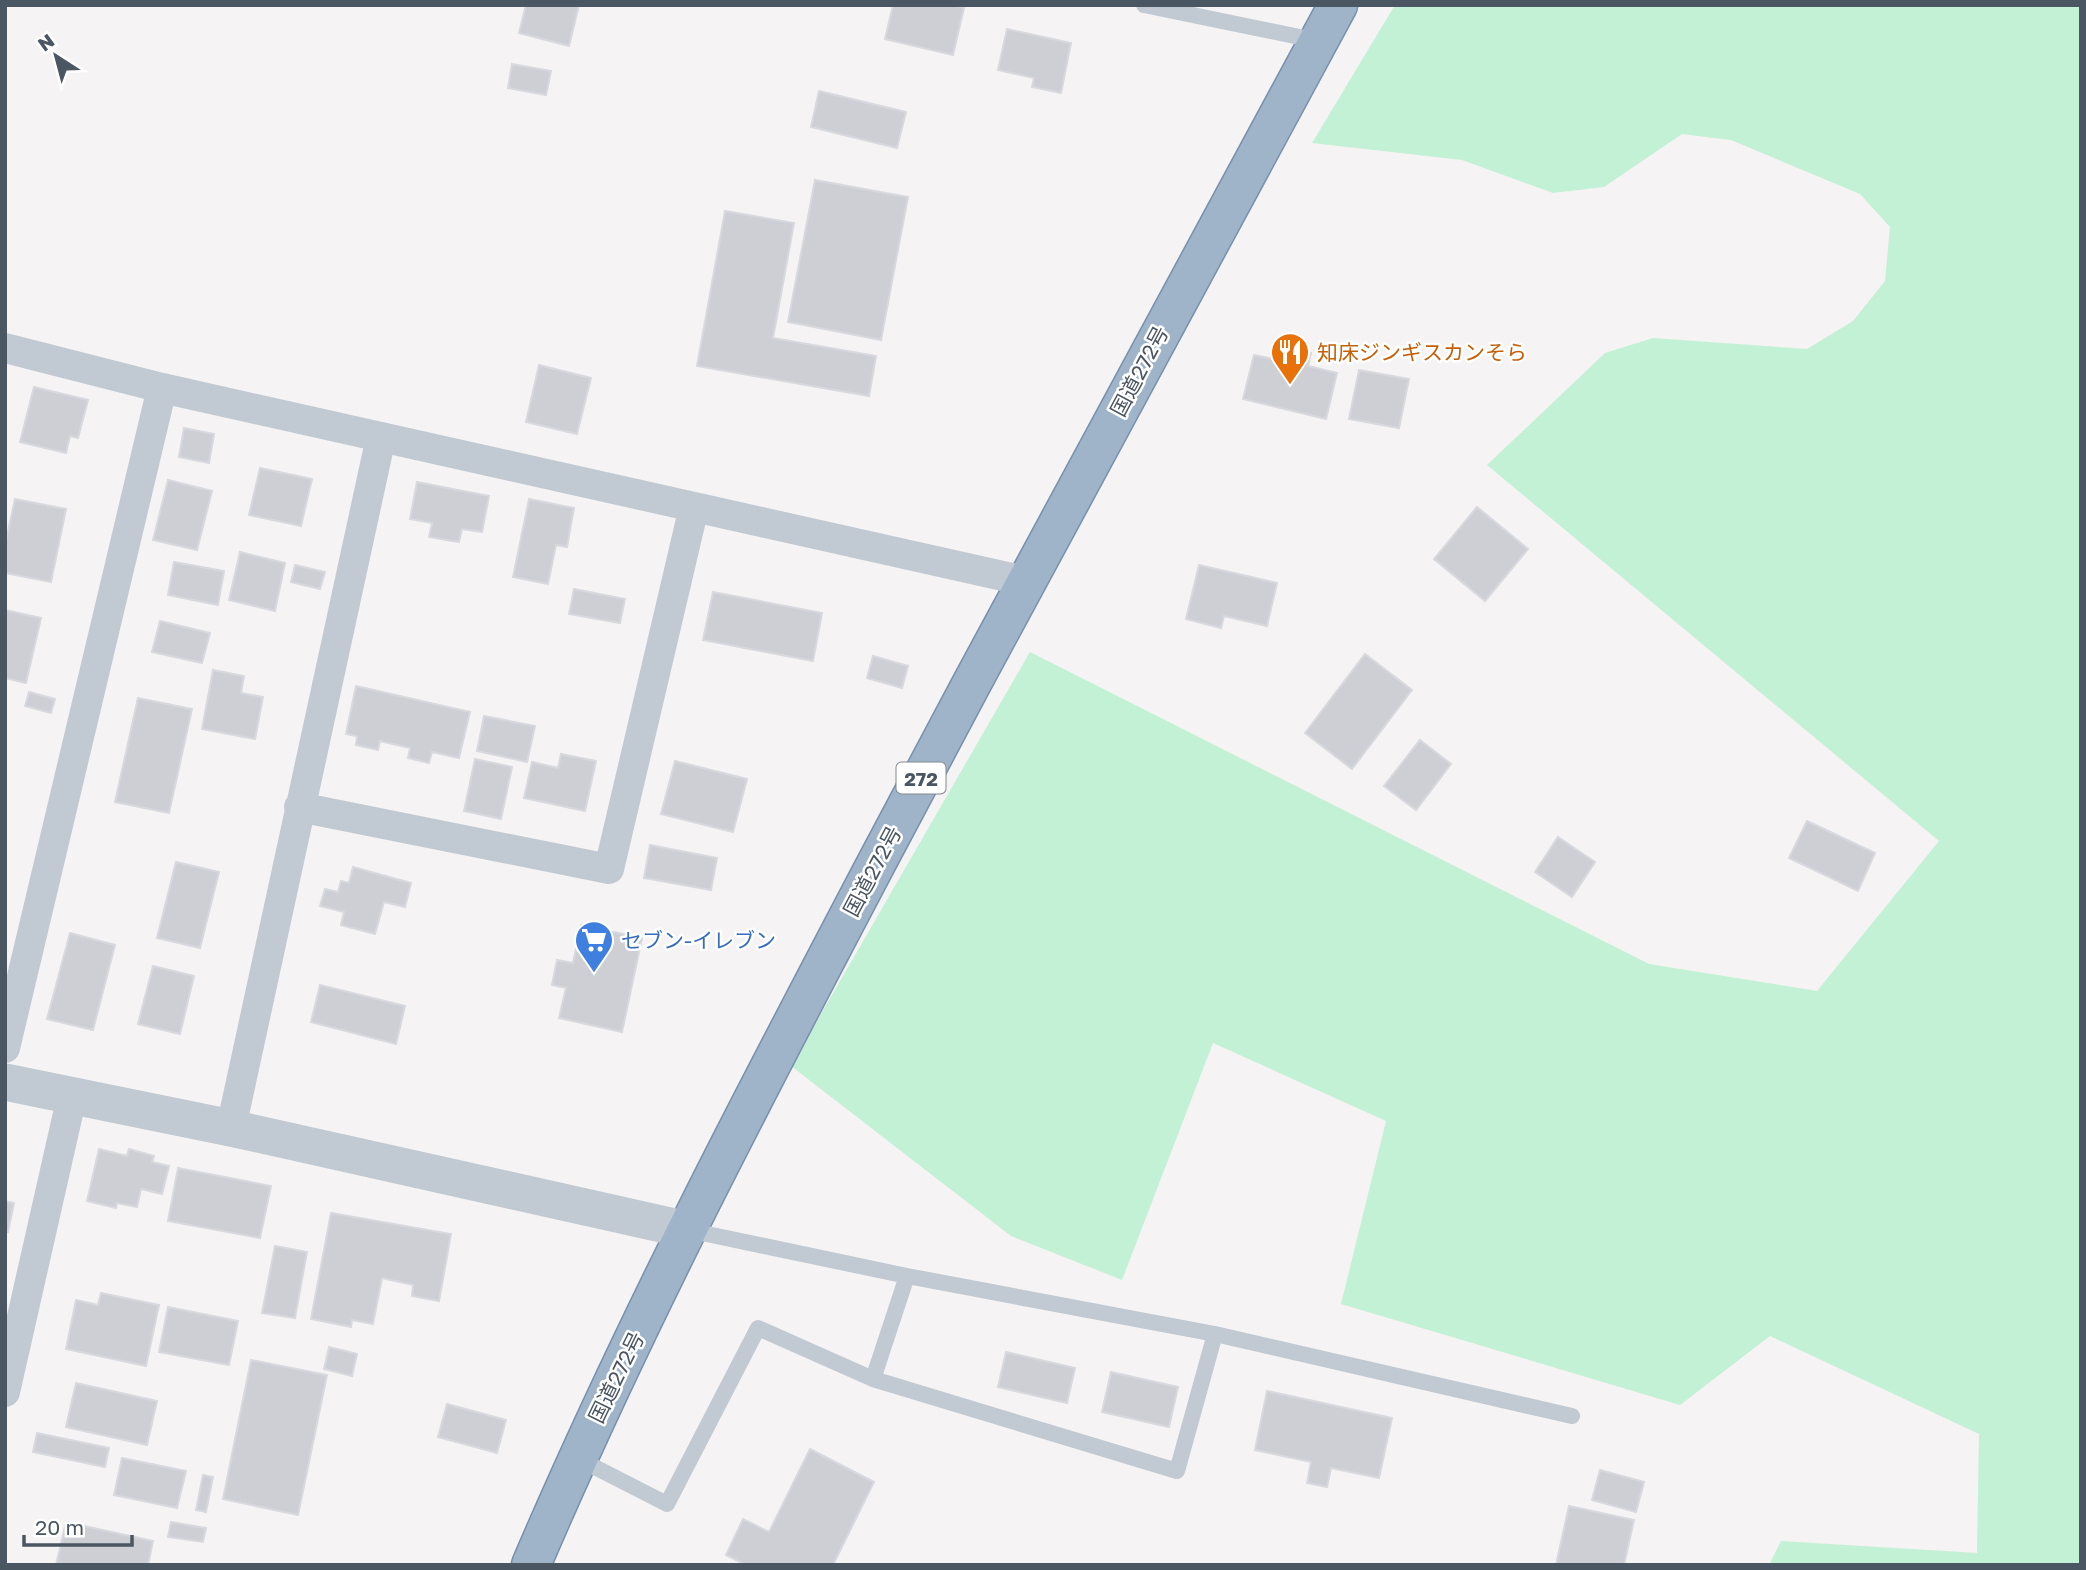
<svg xmlns="http://www.w3.org/2000/svg" width="2086" height="1570" font-family="'Golos Text','Noto Sans JP',sans-serif">
  <style>
    .green { fill: #c3f1d5 }
    .building { fill: #cdcfd5; stroke: #d7d9de; stroke-width: 2 }
    .lines { fill: none; stroke-linecap: round; stroke-linejoin: round }
    .trunk-casing { stroke: #7690ad; stroke-width: 41 }
    .service { stroke: #c1cad2; stroke-width: 16 }
    .minor { stroke: #c1cad2; stroke-width: 30 }
    .tertiary { stroke: #c1cad2; stroke-width: 37 }
    .trunk { stroke: #9fb4c9; stroke-width: 38 }
    .labels { text-anchor: middle; dominant-baseline: central; stroke-width: 5; stroke-linejoin: round; paint-order: stroke }
    .shield { fill: #fff; stroke: #808990; stroke-width: 2 }
    .shield-label { font-size: 19px; font-weight: bold; fill: #4a5661 }
    .food-label { font-size: 21px; fill: #c56008; stroke: #fff; text-anchor: start }
    .street-label { font-size: 21px; fill: #4a5661; stroke: #fff }
    .shop-label { font-size: 21px; fill: #366cbe; stroke: #fff; text-anchor: start }
  </style>
  <rect width="100%" height="100%" fill="#f5f3f3"/>
  <path class="green" d="M1395 5H2081V1565H1769L1781 1541 1977 1553 1979 1434 1770 1336 1680 1405 1341 1304 1386 1121 1213 1043 1122 1280 1011 1236 791 1066 1030 652 1649 964 1817 991 1939 841 1487 465 1605 353 1653 338 1807 349 1853 321 1885 281 1890 227 1860 194 1731 140 1682 134 1604 187 1553 193 1462 160 1312 143Z"/>
  <path class="building" d="M526 5H579L569 46 519 33Z
    M893 5H953L964 8 953 55 885 39Z
    M1007 29 1071 43 1061 93 1032 87 1034 78 998 70Z
    M512 64 551 71 546 95 508 88Z
    M819 91 906 112 897 148 811 127Z
    M815 180 908 197 881 340 788 322Z
    M725 211 794 223 773 338 876 356 869 396 697 366Z
    M1286 347 1311 353 1308 366 1337 373 1326 419 1243 399 1254 355 1282 361Z
    M539 365 591 378 577 434 526 422Z
    M1359 370 1409 379 1399 428 1349 419Z
    M34 387 88 400 78 438 70 436 66 453 20 442Z
    M184 428 214 434 209 463 179 457Z
    M260 468 312 479 301 526 249 515Z
    M168 480 212 491 197 550 153 540Z
    M417 482 489 496 482 532 462 529 459 542 429 537 432 523 410 519Z
    M15 499 66 509 51 582 5 573V545Z
    M529 499 574 508 567 547 556 545 548 584 513 577Z
    M1477 507 1528 549 1485 601 1434 559Z
    M240 552 285 563 275 611 229 600Z
    M174 562 224 571 218 605 168 595Z
    M295 565 325 572 320 589 291 582Z
    M1199 565 1277 583 1267 626 1224 616 1221 628 1186 619Z
    M574 589 625 599 620 623 569 614Z
    M713 592 822 613 813 661 703 640Z
    M5 610 41 618 26 683 5 678Z
    M160 621 210 633 202 663 152 652Z
    M1365 654 1412 690 1352 769 1305 733Z
    M873 656 908 666 902 688 867 678Z
    M213 670 244 676 241 693 263 697 255 739 202 729Z
    M356 686 470 712 459 758 432 752 429 763 408 758 410 748 380 741 378 750 356 745 357 736 346 734Z
    M29 692 55 699 51 713 25 706Z
    M138 698 192 709 169 813 115 802Z
    M484 716 535 726 527 762 477 751Z
    M1420 740 1451 764 1416 810 1384 786Z
    M561 754 596 761 585 811 524 798 532 762 558 768Z
    M475 759 512 767 501 819 464 811Z
    M675 761 747 779 733 832 661 814Z
    M1807 821 1875 853 1858 891 1789 858Z
    M1558 837 1595 862 1572 897 1535 872Z
    M650 845 717 858 711 890 644 878Z
    M176 862 219 872 200 948 157 938Z
    M353 867 411 883 405 907 384 902 375 934 341 925 344 912 320 906 325 889 338 892 341 881 349 883Z
    M581 925 642 938 622 1032 559 1018 566 988 552 985 557 960 573 963Z
    M70 933 115 945 93 1030 47 1019Z
    M153 966 194 976 180 1034 138 1024Z
    M320 985 405 1006 396 1044 311 1022Z
    M99 1149 127 1156 129 1149 154 1156 152 1162 169 1166 162 1194 141 1189 137 1207 117 1203 116 1208 87 1201Z
    M178 1168 271 1186 260 1238 168 1221Z
    M5 1201 14 1203 8 1232H5Z
    M331 1213 451 1234 439 1301 412 1296 413 1285 382 1278 373 1324 352 1320 351 1327 311 1319Z
    M275 1246 307 1252 295 1318 262 1313Z
    M101 1293 159 1305 146 1366 66 1349 76 1300 98 1305Z
    M168 1307 238 1321 229 1365 159 1352Z
    M329 1347 357 1354 352 1376 324 1369Z
    M1006 1352 1075 1368 1067 1403 998 1387Z
    M251 1360 327 1375 298 1515 223 1499Z
    M1111 1372 1178 1387 1169 1427 1102 1412Z
    M76 1383 157 1401 147 1445 66 1427Z
    M1267 1391 1392 1418 1379 1478 1331 1468 1327 1487 1307 1483 1311 1462 1255 1450Z
    M447 1404 506 1420 497 1453 438 1437Z
    M37 1433 109 1448 105 1467 33 1452Z
    M810 1449 874 1482 833 1565H746L726 1555 743 1519 769 1532Z
    M122 1458 186 1471 177 1508 114 1495Z
    M1600 1470 1644 1482 1636 1512 1592 1500Z
    M203 1475 213 1477 206 1512 196 1510Z
    M1569 1506 1634 1520 1624 1565H1556Z
    M66 1522 153 1541 148 1565H56Z
    M171 1522 206 1528 203 1542 168 1537Z"/>
  <g class="lines">
    <defs>
      <path id="trunk" d="M531 1565C634 1324 756 1092 878 860 1029 574 1183 290 1338 5"/>
    </defs>
    <use href="#trunk" class="trunk-casing"/>
    <path class="service" d="M1144 5 1319 41
      M688 1230 907 1276 1215 1334 1572 1416
      M907 1276 873 1379 1177 1471 1215 1334
      M579 1459 667 1504 758 1328 873 1379"/>
    <path class="minor" d="M5 348 162 388
      M299 807 609 869 694 507
      M5 1048 162 388 1025 581
      M231 1128 381 437
      M5 1392 72 1096"/>
    <path class="tertiary" d="M5 1082 231 1128 688 1230"/>
    <use href="#trunk" class="trunk"/>
  </g>
  <defs>
    <symbol id="restaurant-pin" viewBox="-11 -11 22 30"><path d="M0 17L-7.5 6A9.5 9.5 0 1 1 7.5 6Z" fill="#e8710a" stroke="#fff"/><path d="M-5-6h1v4h1v-4h1v4h1v-4h1v5L-1.5 .5V6h-2V.5L-5-1ZM5-6V6H3V1.5H1.5Q1.5-4 5-6Z" fill="#fff"/></symbol>
    <symbol id="supermarket-pin" viewBox="-11 -11 22 30"><path d="M0 17L-7.5 6A9.5 9.5 0 1 1 7.5 6Z" fill="#3f7fe0" stroke="#fff"/><path d="M-6-5.5h2.5l.6 2H6L4.5 2H-2.5L-4.4-4H-6ZM-1.5 3.2a1.3 1.3 0 1 0 .1 0ZM3 3.2a1.3 1.3 0 1 0 .1 0Z" fill="#fff"/></symbol>
  </defs>
  <g fill-rule="evenodd">
    <use href="#restaurant-pin" x="1268" y="330" width="44" height="60"/>
    <use href="#supermarket-pin" x="572" y="918" width="44" height="60"/>
  </g>
  <g class="labels">
    <rect class="shield" x="896.5" y="762.5" width="49" height="31" rx="5"/>
    <g class="shield-label">
      <text x="921" y="778">272</text>
    </g>
    <g class="food-label">
      <text x="1317" y="352">知床ジンギスカンそら</text>
    </g>
    <g class="street-label">
      <text transform="translate(1139 371) rotate(-62)">国道272号</text>
      <text transform="translate(872 871) rotate(-62)">国道272号</text>
      <text transform="translate(616 1377) rotate(-64)">国道272号</text>
    </g>
    <g class="shop-label">
      <text x="621" y="940">セブン-イレブン</text>
    </g>
  </g>
  <rect width="2086" height="1570" fill="none" stroke="#4a5661" stroke-width="14"/>
  <g transform="translate(56 56) rotate(324)" stroke="#ffffff" stroke-width="5" paint-order="stroke">
  <path d="M0-5L12 26L0 18L-12 26Z" fill="#4a5661"/>
  <text y="-10" font-size="19" font-weight="bold" text-anchor="middle" fill="#4a5661">N</text>
  </g>
  <path d="M24 1535v10h108v-10" fill="none" stroke="#4a5661" stroke-width="3.5"/>
  <text x="35" y="1535" font-size="21" fill="#4a5661" stroke="#ffffff" stroke-width="5" paint-order="stroke">20 m</text>
</svg>
